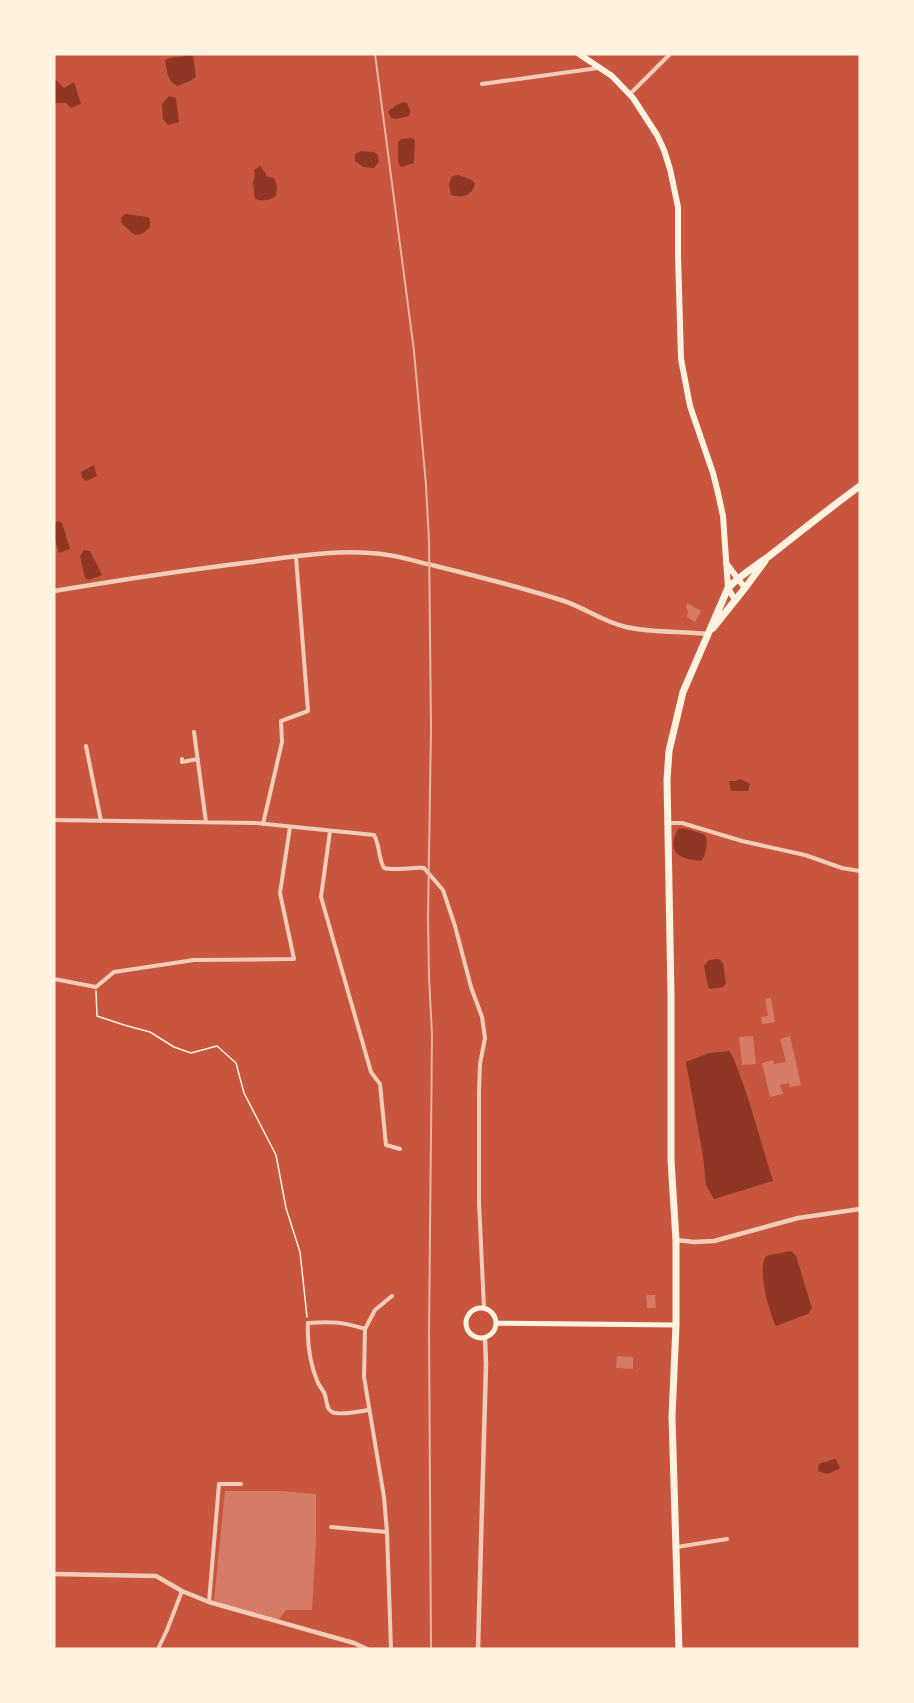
<svg xmlns="http://www.w3.org/2000/svg" width="914" height="1703" font-family="'Open Sans',sans-serif">
  <style>
    .water { fill: #8f3625 }
    .building { fill: #d67c66 }
    .lines { fill: none; stroke-linecap: round; stroke-linejoin: round }
    .path { stroke: #fff3e0; stroke-width: 1.5 }
    .minor { stroke: #f1ccb7; stroke-width: 4 }
    .tertiary { stroke: #f1ccb7; stroke-width: 4.5 }
    .secondary { stroke: #fff3e0; stroke-width: 5 }
    .primary { stroke: #fff3e0; stroke-width: 6 }
    .trunk { stroke: #fff3e0; stroke-width: 7 }
    .rail { stroke: #e9b49f; stroke-width: 2 }
  </style>
  <rect width="100%" height="100%" fill="#c8553d"/>
  <path class="water" d="M193 55 196 77 190 81 177 86C168 82 166 69 165 60 173 56 184 57 193 55Z
    M56 80 64 88 74 82 81 104 71 108 66 103H54V81Z
    M169 96 176 98 179 122 168 125 163 119 162 104Z
    M403 102 407 103 410 111 409 116 396 119 391 118 388 112 395 106Z
    M412 138 415 140 414 163 401 167 398 162V142L402 139Z
    M361 151 374 152 378 155 379 162 374 168 363 167 355 161V154Z
    M260 166 266 174V176L274 178 277 186 276 196C270 201 263 201 255 199L253 183 255 175 254 170Z
    M459 175C465 179 471 177 475 184 472 196 463 198 451 195L449 184 452 176Z
    M125 214 148 217 150 220V227C137 241 134 234 122 224L121 218Z
    M94 465 97 476 86 481 82 478 81 472Z
    M58 521 62 523 70 549 59 553 54 536V524Z
    M84 550 90 551 102 575 89 580 85 578 80 556Z
    M740 779 750 784 748 791H731L729 781H735Z
    M683 828 703 834 706 836C708 844 706 856 701 861 678 859 666 852 678 829Z
    M719 959 723 963 726 983 723 987 710 989 708 987 704 966 709 960Z
    M730 1051C749 1093 759 1137 773 1181L714 1199 706 1185 703 1156 686 1062 709 1053Z
    M791 1251 796 1256 812 1308 808 1314 776 1326C769 1312 757 1269 766 1256Z
    M834 1459H836L840 1468 839 1469 827 1474 818 1471 819 1464Z"/>
  <path class="building" d="M687 603 701 611 695 622 687 617 688 611 686 608Z
    M771 998 775 1022 762 1024 761 1017 768 1016 765 999Z
    M753 1036 756 1064 742 1065 739 1037Z
    M790 1036 801 1085 790 1087 789 1083 780 1085 783 1094 770 1097 762 1063 773 1060 774 1064 786 1062 780 1039Z
    M646 1295H655L656 1308H647Z
    M617 1356 633 1357V1369L616 1368Z
    M225 1491H281L316 1494V1540L312 1610H286L278 1621 214 1601Z"/>
  <g class="lines">
    <path class="path" d="M96 991 97 1016 124 1025 150 1032 174 1047 191 1053 217 1046 236 1063 244 1093 276 1155 286 1208 300 1252 307 1317"/>
    <path class="minor" d="M482 84 598 68
      M630 94 670 54
      M194 732 206 822
      M86 746 101 821
      M182 759V762L198 759
      M54 820 256 823 374 835C380 845 378 858 384 868 395 871 412 867 424 868L443 890 455 926 471 987 482 1017 485 1038 480 1064 479 1091V1202L484 1308
      M668 823H682L742 841 805 855 842 868 860 871
      M263 824 282 742 281 721 308 711 296 557
      M330 831 321 897 371 1072 380 1084 386 1145 400 1149
      M54 979 96 987 114 972 194 960 294 959 280 893 290 827
      M365 1329C343 1322 330 1321 308 1323 307 1344 310 1364 318 1383 320 1387 324 1391 325 1395 327 1401 326 1409 332 1412 339 1416 361 1411 369 1410
      M331 1527 387 1532 384 1497 364 1377 365 1329 375 1310 392 1296
      M387 1532 391 1649
      M677 1547 727 1539
      M209 1602 219 1484H241
      M158 1649 167 1630 182 1591"/>
    <path class="tertiary" d="M54 591C120 580 186 570 252 562 296 556 344 548 388 555 403 557 417 562 432 565 476 576 521 587 564 601 585 608 604 622 626 627 653 633 681 631 708 634
      M676 1240 694 1242 714 1241 798 1218 860 1209
      M54 1574 156 1576 182 1591 209 1602 354 1643 367 1649
      M478 1649 486 1364 485 1338"/>
    <path class="secondary" d="M466 1323a15 15 0 1 1 30 0a15 15 0 1 1-30 0Z
      M496 1323 676 1325"/>
    <path class="primary" d="M579 54 612 76 633 98 657 135 664 150 670 169 678 207V254L681 359 690 406 713 473 718 493 723 516 728 588 735 600
      M726 563 745 588"/>
    <path class="trunk" d="M713 628 745 588 765 561
      M679 1649 672 1417 676 1325V1240L671 1160V994L667 780 669 751 683 692 728 588C740 576 754 567 768 557 799 533 828 509 860 486"/>
    <path class="rail" d="M375 54 414 351 426 485 429 541 431 729 428 917 429 977 432 1035 429 1332 431 1649"/>
  </g>
  <rect width="914" height="1703" fill="none" stroke="#fff3e0" stroke-width="111"/>
</svg>
